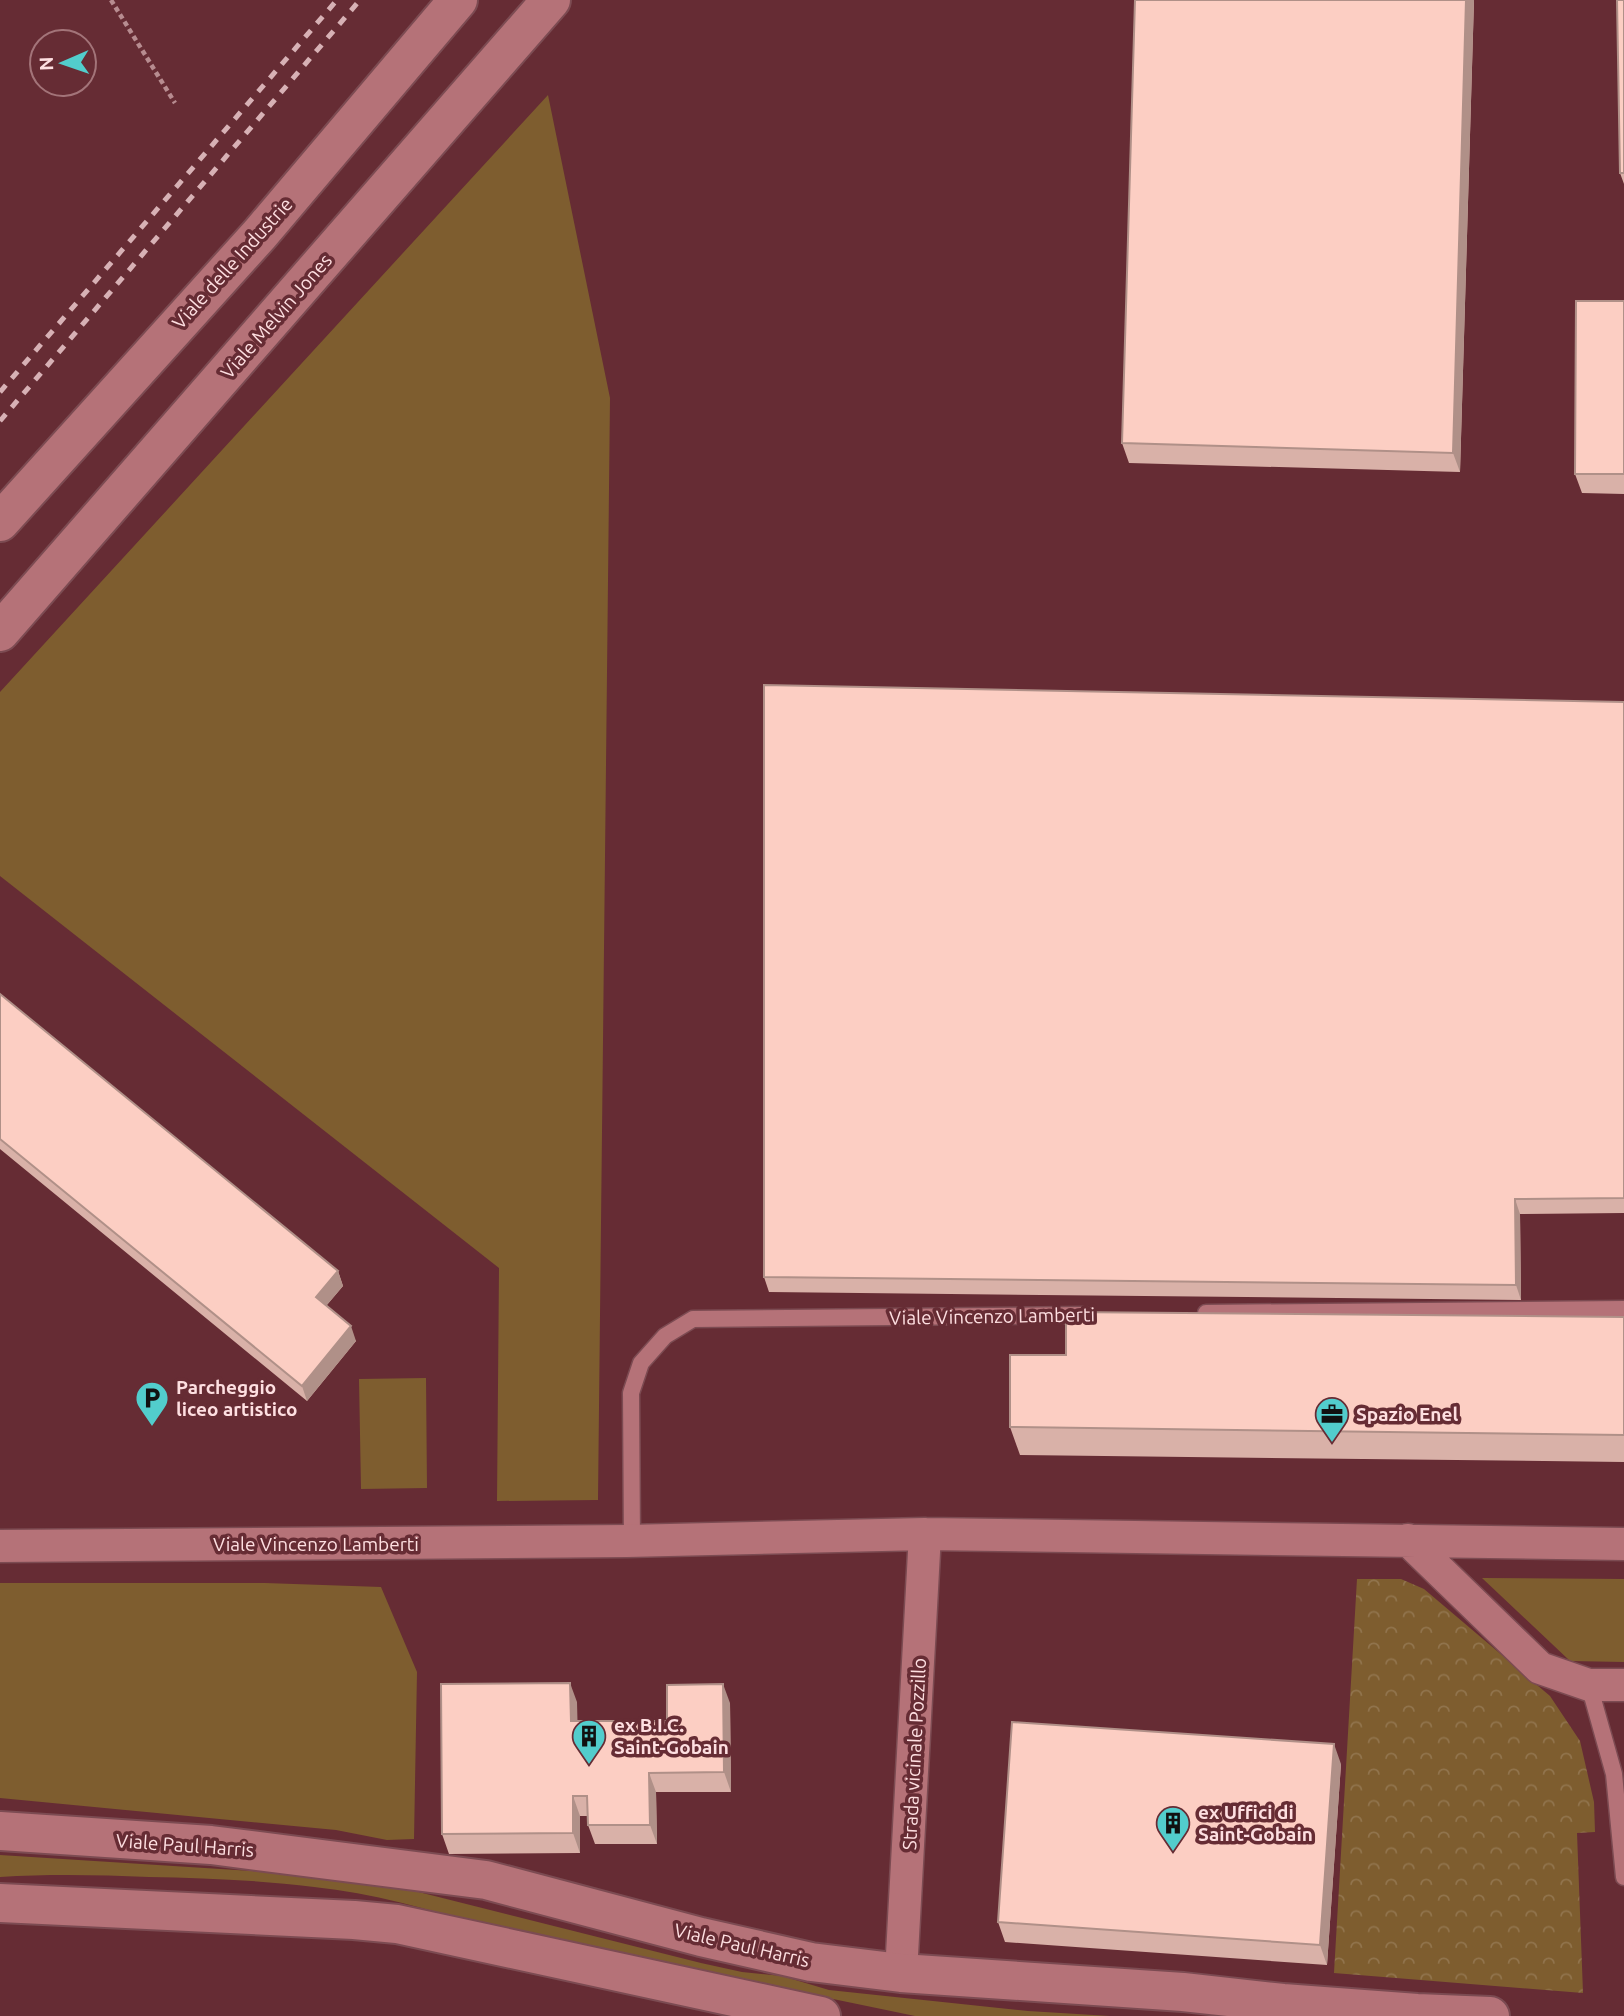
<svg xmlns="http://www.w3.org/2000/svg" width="1624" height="2016" font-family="Ubuntu,sans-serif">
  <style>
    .grass { fill: #7e5d2f }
    .park { fill: url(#park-crowns) }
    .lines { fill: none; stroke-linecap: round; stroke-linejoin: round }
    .service-casing { stroke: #7c4b52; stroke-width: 19 }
    .minor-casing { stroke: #7c4b52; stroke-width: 35 }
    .tertiary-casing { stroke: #7c4b52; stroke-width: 42 }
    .path { stroke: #b78c90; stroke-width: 4.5; stroke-dasharray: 5 3.5; stroke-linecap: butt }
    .service { stroke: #b57278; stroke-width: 16 }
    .minor { stroke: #b57278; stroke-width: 32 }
    .tertiary { stroke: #b57278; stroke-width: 38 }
    .rail { stroke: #d7b1b5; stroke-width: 5; stroke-dasharray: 9 9; stroke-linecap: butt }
    .wall { fill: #d9b1a8 }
    .shaded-wall { fill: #b09088 }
    .building { fill: #fccec3; stroke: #b09088; stroke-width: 2 }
    .labels { text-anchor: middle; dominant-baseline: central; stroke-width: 7; stroke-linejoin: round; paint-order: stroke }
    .street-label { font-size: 19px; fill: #fedfe1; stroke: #662c34 }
    .poi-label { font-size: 19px; font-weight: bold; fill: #fedfe1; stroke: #662c34; text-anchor: start }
  </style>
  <defs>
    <pattern id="park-crowns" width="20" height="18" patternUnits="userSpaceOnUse" patternTransform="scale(1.75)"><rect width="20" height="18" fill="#7e5d2f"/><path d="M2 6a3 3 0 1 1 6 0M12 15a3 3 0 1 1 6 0" fill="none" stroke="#91744d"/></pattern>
  </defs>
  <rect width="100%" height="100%" fill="#662c34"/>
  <path class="grass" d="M548 95 610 398 598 1500 497 1501 499 1268 0 876V692Z
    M426 1378 427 1488 361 1489 359 1379Z
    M1482 1578 1624 1579V1662L1570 1661Z
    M0 1583H265L381 1587 417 1672 414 1839 387 1840 336 1830 0 1798Z
    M0 1855 363 1878 701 1963 742 1972 782 1976 829 1990 1028 2011 1110 2016H915L485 1927C429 1909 372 1893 314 1887 259 1880 204 1878 149 1877 99 1875 50 1874 0 1877Z"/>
  <path class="park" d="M1357 1579H1401L1424 1589 1550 1696 1580 1741 1594 1802 1595 1832 1577 1833 1583 1993 1334 1973Z"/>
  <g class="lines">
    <defs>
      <path id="service" d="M1206 1313 1624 1309
        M632 1541 631 1393 641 1363 665 1336 693 1319 1086 1315
        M1589 1685 1614 1774 1624 1877"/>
      <path id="minor" d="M1408 1540 1540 1668 1589 1685H1624
        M0 1546 627 1541 925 1534 1624 1544
        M901 1973 925 1534"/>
      <path id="tertiary" d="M0 522 260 234 458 0
        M0 632 551 0
        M0 1831 211 1845 486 1880 701 1937 811 1962 901 1973 1183 1992 1283 2003 1417 2013 1490 2016
        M0 1903 354 1920 397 1924 821 2016"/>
    </defs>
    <use href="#service" class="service-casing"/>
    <use href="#minor" class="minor-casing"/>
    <use href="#tertiary" class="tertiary-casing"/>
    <path class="path" d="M111 0 175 103"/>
    <use href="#service" class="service"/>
    <use href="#minor" class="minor"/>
    <use href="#tertiary" class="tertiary"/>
    <path class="rail" d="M0 392 337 0
      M0 421 360 0"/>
  </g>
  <path class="wall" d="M1474 0 1460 472 1129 463 1122 443Z
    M1624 0V184L1620 173Z
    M1624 301V494L1582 493 1575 474Z
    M1624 702V1213L1520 1214 1521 1300 769 1292 764 1277Z
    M0 994 338 1271 343 1286 326 1306 356 1341 307 1401 0 1149Z
    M1624 1317V1462L1020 1455 1010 1427 1066 1355Z
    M577 1702V1721H667L730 1703 731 1792H656L657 1844H595L588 1825 587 1816H580V1853L449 1854 442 1834Z
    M1341 1764 1327 1965 1005 1942 998 1922Z"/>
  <path class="shaded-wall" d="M1466 0H1474L1460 472 1453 453Z
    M1515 1199 1520 1214 1521 1300 1516 1285Z
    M338 1271 343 1286 321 1312 316 1297Z
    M351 1326 356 1341 307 1401 302 1386Z
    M570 1683 577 1702 578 1741 571 1721Z
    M723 1684 730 1703 731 1792 724 1772Z
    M1334 1744 1341 1764 1327 1965 1320 1945Z
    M649 1773 656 1792 657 1844 650 1825Z
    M573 1796 580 1816V1853L573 1833Z"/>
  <path class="building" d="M1135 0H1466L1453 453 1122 443Z
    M1617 0H1624V173H1620Z
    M1576 301H1624V474H1575Z
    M764 685 1624 702V1198L1515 1199 1516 1285 764 1277Z
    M0 994 338 1271 316 1297 351 1326 302 1386 0 1139Z
    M1066 1312 1624 1317V1435L1010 1427V1355H1066Z
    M570 1683 571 1721H667V1685L723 1684 724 1772 649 1773 650 1825H588L587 1796H573V1833L442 1834 441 1684Z
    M1012 1722 1334 1744 1320 1945 998 1922Z"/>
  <defs>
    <symbol id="parking-pin" viewBox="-11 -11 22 30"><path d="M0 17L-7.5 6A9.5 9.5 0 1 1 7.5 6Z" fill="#52cdcc" stroke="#662c34"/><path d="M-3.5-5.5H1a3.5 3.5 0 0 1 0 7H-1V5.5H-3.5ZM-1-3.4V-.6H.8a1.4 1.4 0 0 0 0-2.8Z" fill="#111"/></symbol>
    <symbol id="office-pin" viewBox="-11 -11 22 30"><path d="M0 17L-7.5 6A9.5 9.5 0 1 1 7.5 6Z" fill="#52cdcc" stroke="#662c34"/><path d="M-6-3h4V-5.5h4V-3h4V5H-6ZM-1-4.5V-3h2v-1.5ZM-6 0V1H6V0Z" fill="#111"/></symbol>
    <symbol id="building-pin" viewBox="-11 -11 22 30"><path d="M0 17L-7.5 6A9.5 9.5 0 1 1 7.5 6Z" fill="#52cdcc" stroke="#662c34"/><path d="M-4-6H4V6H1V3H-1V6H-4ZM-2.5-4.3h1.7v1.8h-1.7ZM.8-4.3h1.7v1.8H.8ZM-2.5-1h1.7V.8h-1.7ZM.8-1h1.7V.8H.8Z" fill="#111"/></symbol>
  </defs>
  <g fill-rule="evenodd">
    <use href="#parking-pin" x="133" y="1379" width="38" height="52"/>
    <use href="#office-pin" x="1313" y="1395" width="38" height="52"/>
    <use href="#building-pin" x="570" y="1717" width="38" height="52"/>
    <use href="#building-pin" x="1154" y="1804" width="38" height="52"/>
  </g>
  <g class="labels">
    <g class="street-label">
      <text transform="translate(232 263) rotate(-48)">Viale delle Industrie</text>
      <text transform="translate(276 316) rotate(-49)">Viale Melvin Jones</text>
      <text transform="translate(992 1316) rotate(-1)">Viale Vincenzo Lamberti</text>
      <text x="316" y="1544">Viale Vincenzo Lamberti</text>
      <text transform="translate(914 1754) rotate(-87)">Strada vicinale Pozzillo</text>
      <text transform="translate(185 1845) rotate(4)">Viale Paul Harris</text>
      <text transform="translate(742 1945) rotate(13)">Viale Paul Harris</text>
    </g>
    <g class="poi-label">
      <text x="176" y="1387">Parcheggio<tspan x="176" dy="22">liceo artistico</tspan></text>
      <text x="1356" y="1414">Spazio Enel</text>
      <text x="614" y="1725">ex B.I.C.<tspan x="614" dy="22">Saint-Gobain</tspan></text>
      <text x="1198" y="1812">ex Uffici di<tspan x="1198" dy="22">Saint-Gobain</tspan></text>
    </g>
  </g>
  <g transform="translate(63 63) rotate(268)"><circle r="33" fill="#662c34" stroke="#a37479" stroke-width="2"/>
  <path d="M0-5L12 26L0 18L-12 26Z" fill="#52cdcc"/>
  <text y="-10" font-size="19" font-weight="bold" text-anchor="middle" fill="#fedfe1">N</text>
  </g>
</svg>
